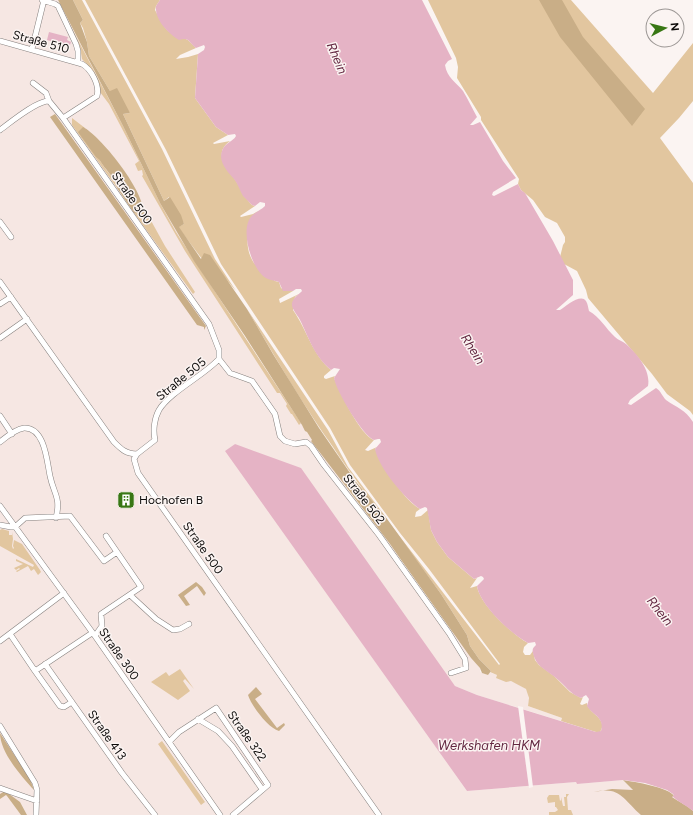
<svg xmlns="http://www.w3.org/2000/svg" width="693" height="815" font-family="Figtree,sans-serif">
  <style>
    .built { fill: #f6e7e3 }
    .green { fill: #e2c69f }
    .forest { fill: #c9ae87 }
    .water { fill: #e5b3c5 }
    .pier { fill: #fbf4f2 }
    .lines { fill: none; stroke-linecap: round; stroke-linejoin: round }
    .minor-casing { stroke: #86807e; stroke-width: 6 }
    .minor { stroke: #fff; stroke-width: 5 }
    .labels { text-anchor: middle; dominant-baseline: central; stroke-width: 3; stroke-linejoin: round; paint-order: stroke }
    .street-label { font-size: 12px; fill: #0d0b0a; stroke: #fbf4f2 }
    .poi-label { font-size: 12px; fill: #0d0b0a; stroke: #fbf4f2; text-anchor: start }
    .water-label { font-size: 13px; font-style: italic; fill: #632741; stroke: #fbf4f2 }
  </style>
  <rect width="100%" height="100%" fill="#fbf4f2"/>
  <path class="built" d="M0 0H58L123 126 142 167 186 248 312 440 311 441 390 544 405 567 471 658 481 668 480 672 488 675 489 672 497 675 496 678 511 681 516 683 526 689 528 693 529 700 528 706 562 718 561 721 477 695 455 686 235 444 226 451 467 791 576 782 577 784 623 780 658 815H0Z"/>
  <path class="green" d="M57 0 123 126 160 203 176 232 301 423 299 425 292 414H291L286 406 287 404 280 393H277L185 251 142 176 143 175 142 170 138 171 135 164 139 161 109 104 100 92 99 84 91 69 82 59 80 47Z
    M73 0H82L162 149 215 259 236 291 226 279 202 259 178 227 184 224 169 197 164 201 123 114 130 113 110 91 89 56 87 42 83 28 80 23 83 20Z
    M85 0H160L156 6 155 10 163 25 168 31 188 40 196 48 180 55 176 59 188 57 198 54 195 98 216 127 228 135 213 143 214 144 230 141C212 154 228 169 236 181 241 190 245 198 252 205L255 206 240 216 241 217 253 214 258 211C247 225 243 247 254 263 260 270 269 275 275 281L279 282 281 288 286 291H293L279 299 280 303 299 294 295 297 293 310C307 330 312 354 331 370L324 376V378L326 379 335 376 334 378C340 392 360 435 374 440L365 450 368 451 377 447 375 449C388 469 399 496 420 509L416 512 415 517 421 516 428 510 431 530 437 542 448 557 474 579 477 578 470 588 477 586C480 605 512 634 528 643L524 647 523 652 525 655H530L533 651 535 660 539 665 554 676 570 692 581 698 583 697 580 704 582 705 587 703C588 714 609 718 600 732H596L561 721 562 718 528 706 529 698 526 689 511 681 506 682 496 678 497 675 490 672 491 671 479 659 470 646 467 635 441 594 387 520 499 665 500 664 429 569 400 533 350 465 330 428 221 264 166 150Z
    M428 0H571L653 93 693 43V101L679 118 660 138 693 183V415L690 411 667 394 652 374 588 298 586 290 577 271 564 264 560 257 563 245 565 242V237L557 223 545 217 533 200 521 190 518 184 519 179 481 120V117L457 78 458 67 456 58Z
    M72 118 85 128 84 127C90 141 96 155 104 167 108 173 114 178 118 185L117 188 72 125Z
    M144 208 165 246 195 292 193 294 134 213 144 212Z
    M247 309 328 430 348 467 385 516C365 494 349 471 333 447 302 403 274 356 247 309Z
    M2 529 9 531V535H12V532L13 539 12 546 13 549 14 548 13 546 14 540 22 544 40 570 41 572 38 575 34 569 31 571 28 566 17 572 16 571 20 569 19 568 16 570 14 568 23 564 16 561V559L33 567 34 565 0 546V530Z
    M180 669 194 689 185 679 183 681 190 691 178 700 151 682 166 672 169 676Z
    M162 741 205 802 201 805 158 744Z
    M566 794H569L567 797 568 810H571L573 815H549V812H555L558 810 556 807H555V802L548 803 547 798 549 795H559L560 801 561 800V797L563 806H565L564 797H566Z"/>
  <path class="forest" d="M58 0H73L83 20 80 23 87 42 89 56 110 91 117 88 130 113 123 114 164 201 170 197 181 215 184 224 179 227 201 259 204 253 210 255 247 309 273 354 319 428 357 483 385 516 441 594 467 635 470 646 479 659 491 671 488 675 482 673 480 668 471 658 399 557 390 544 311 441 312 440 307 432 305 431 302 425 245 336 194 261 160 203 123 126Z
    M539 0H562L583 37 645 109 632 126 560 37Z
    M55 114 206 326 204 330V327L197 325 50 117Z
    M83 127C101 136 149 196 143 216L140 217 138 213H134L117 188 118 185C114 178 110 175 106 169 102 165 101 160 96 157L78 132Z
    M196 582 202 587 206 593 204 596 197 586 184 596 190 605 186 606 178 595Z
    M256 687 262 694 255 699 277 728 284 723 285 725 279 731C268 728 251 705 248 695Z
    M0 733 30 779 34 790C21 776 0 752 0 733Z
    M623 780C635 782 668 787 674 796L672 797C679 802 687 805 693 811V815H641C623 799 620 786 594 792L612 789 633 790Z
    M5 791 20 802 27 815H21L7 796 6 795 0 799V794Z"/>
  <path class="water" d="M160 0H422L452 59 448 61 445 65C447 78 456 82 463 91 468 99 472 108 477 117L470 125H473L480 122 503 161 516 178 493 192 492 195 494 196 518 184 521 190 525 193 553 241 573 280V295L556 310H560C566 306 581 293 586 301 588 304 588 308 589 311 600 317 606 329 615 337 618 340 622 341 626 344 637 354 651 370 648 386L630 400 628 404 631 405 656 388C661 391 662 396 666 400 677 408 685 409 693 422V811C686 805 678 802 672 796H674L673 794 667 790 645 783 623 780 577 784 576 782 467 791 225 451 235 444 301 468 455 686 477 695 596 732 601 731C605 717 592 715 587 706L589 699 586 695 581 698C570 694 565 685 556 678 547 670 536 667 533 653 532 649 533 648 536 645L535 642 528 643C511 634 480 605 477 586L484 579 483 577 481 576 474 579 448 557 437 542 431 530 427 508 425 507 420 509C405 499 378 467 375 449L381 442 380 439H378L374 440C363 436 336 391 334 378L340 369 334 368 331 370C314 356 309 338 300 320 297 314 291 309 292 303 293 298 299 294 302 291L301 289H296L293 291H283L279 282C273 280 267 280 262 275 251 264 242 234 249 220 252 213 260 211 265 206V203L260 202 255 206 252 205C249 202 246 199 243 196 240 191 238 184 234 179 228 172 218 162 222 151 225 142 233 142 236 136L235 134 228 135 216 127 195 98 198 54 204 50 205 47 204 45 196 48C188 42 190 37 179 40 169 34 156 21 156 9 155 6 158 3 160 0Z
    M49 32 68 37 67 40 71 42 70 45 65 43 64 45 47 40Z"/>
  <path class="pier" d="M518 706 523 707 533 787 529 788Z"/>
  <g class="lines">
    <defs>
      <path id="minor" d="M42 0 55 4 58 6 76 44 78 51V62
        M0 41 82 64C91 69 100 85 97 96L63 118
        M32 49 44 0
        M33 83 46 93 49 101
        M0 130C11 122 36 101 49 101L63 118 209 324 219 350V359
        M0 222 11 237
        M0 282 114 442C121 449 126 454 137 454
        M0 304 11 297
        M0 338 27 319
        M219 359 230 373 252 381 275 414 280 436 285 441 295 444 306 442 311 446 324 465 379 535 449 633 465 659 466 668 451 673
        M0 416 12 434
        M0 442C6 437 16 429 24 428 45 427 47 462 50 476 54 495 61 497 56 518
        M137 454 134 459 138 473 379 815
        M137 454 155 440C153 431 154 419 159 410 170 392 203 376 219 359
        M0 506 95 636 220 815
        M0 525 11 527H15L25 518 70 516 104 561 117 552
        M130 595 156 619 173 630 180 629 189 624
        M10 634 35 671 92 633
        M95 636 102 626 101 614 141 587 106 536
        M0 641 64 593
        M45 664 122 773 155 815
        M35 671 60 706 64 707 72 702
        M198 719 218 731 232 746 262 789
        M0 726 35 783 37 790 36 815
        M169 742 179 732 216 708 268 785 233 815
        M0 788 37 801"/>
    </defs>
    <use href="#minor" class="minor-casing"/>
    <use href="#minor" class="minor"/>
  </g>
  <defs>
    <symbol id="building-square" viewBox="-11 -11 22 22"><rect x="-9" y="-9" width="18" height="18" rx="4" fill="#387714" stroke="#fbf4f2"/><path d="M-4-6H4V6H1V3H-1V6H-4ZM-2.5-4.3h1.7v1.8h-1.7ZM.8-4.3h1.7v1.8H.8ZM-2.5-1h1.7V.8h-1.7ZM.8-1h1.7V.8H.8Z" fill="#fff"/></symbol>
  </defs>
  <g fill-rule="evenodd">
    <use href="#building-square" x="116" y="490" width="20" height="20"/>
  </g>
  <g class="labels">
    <g class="street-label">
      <text transform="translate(41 42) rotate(15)">Straße 510</text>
      <text transform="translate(132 198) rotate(55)">Straße 500</text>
      <text transform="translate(181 379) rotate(-39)">Straße 505</text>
      <text transform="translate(364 499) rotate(52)">Straße 502</text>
      <text transform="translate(203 548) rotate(55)">Straße 500</text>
      <text transform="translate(119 654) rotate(55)">Straße 300</text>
      <text transform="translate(107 735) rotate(55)">Straße 413</text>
      <text transform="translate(247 736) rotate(55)">Straße 322</text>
    </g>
    <g class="poi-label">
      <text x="139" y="500">Hochofen B</text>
    </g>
    <g class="water-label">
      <text transform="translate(337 58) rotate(67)">Rhein</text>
      <text transform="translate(473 349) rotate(58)">Rhein</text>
      <text transform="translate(660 611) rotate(51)">Rhein</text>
      <text x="489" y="745">Werkshafen HKM</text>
    </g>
  </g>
  <g transform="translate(665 28) rotate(83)"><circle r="19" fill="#fbf4f2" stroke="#9c9795"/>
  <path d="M0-3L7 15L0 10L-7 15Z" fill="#387714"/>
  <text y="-6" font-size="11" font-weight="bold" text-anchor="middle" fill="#0d0b0a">N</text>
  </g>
</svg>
